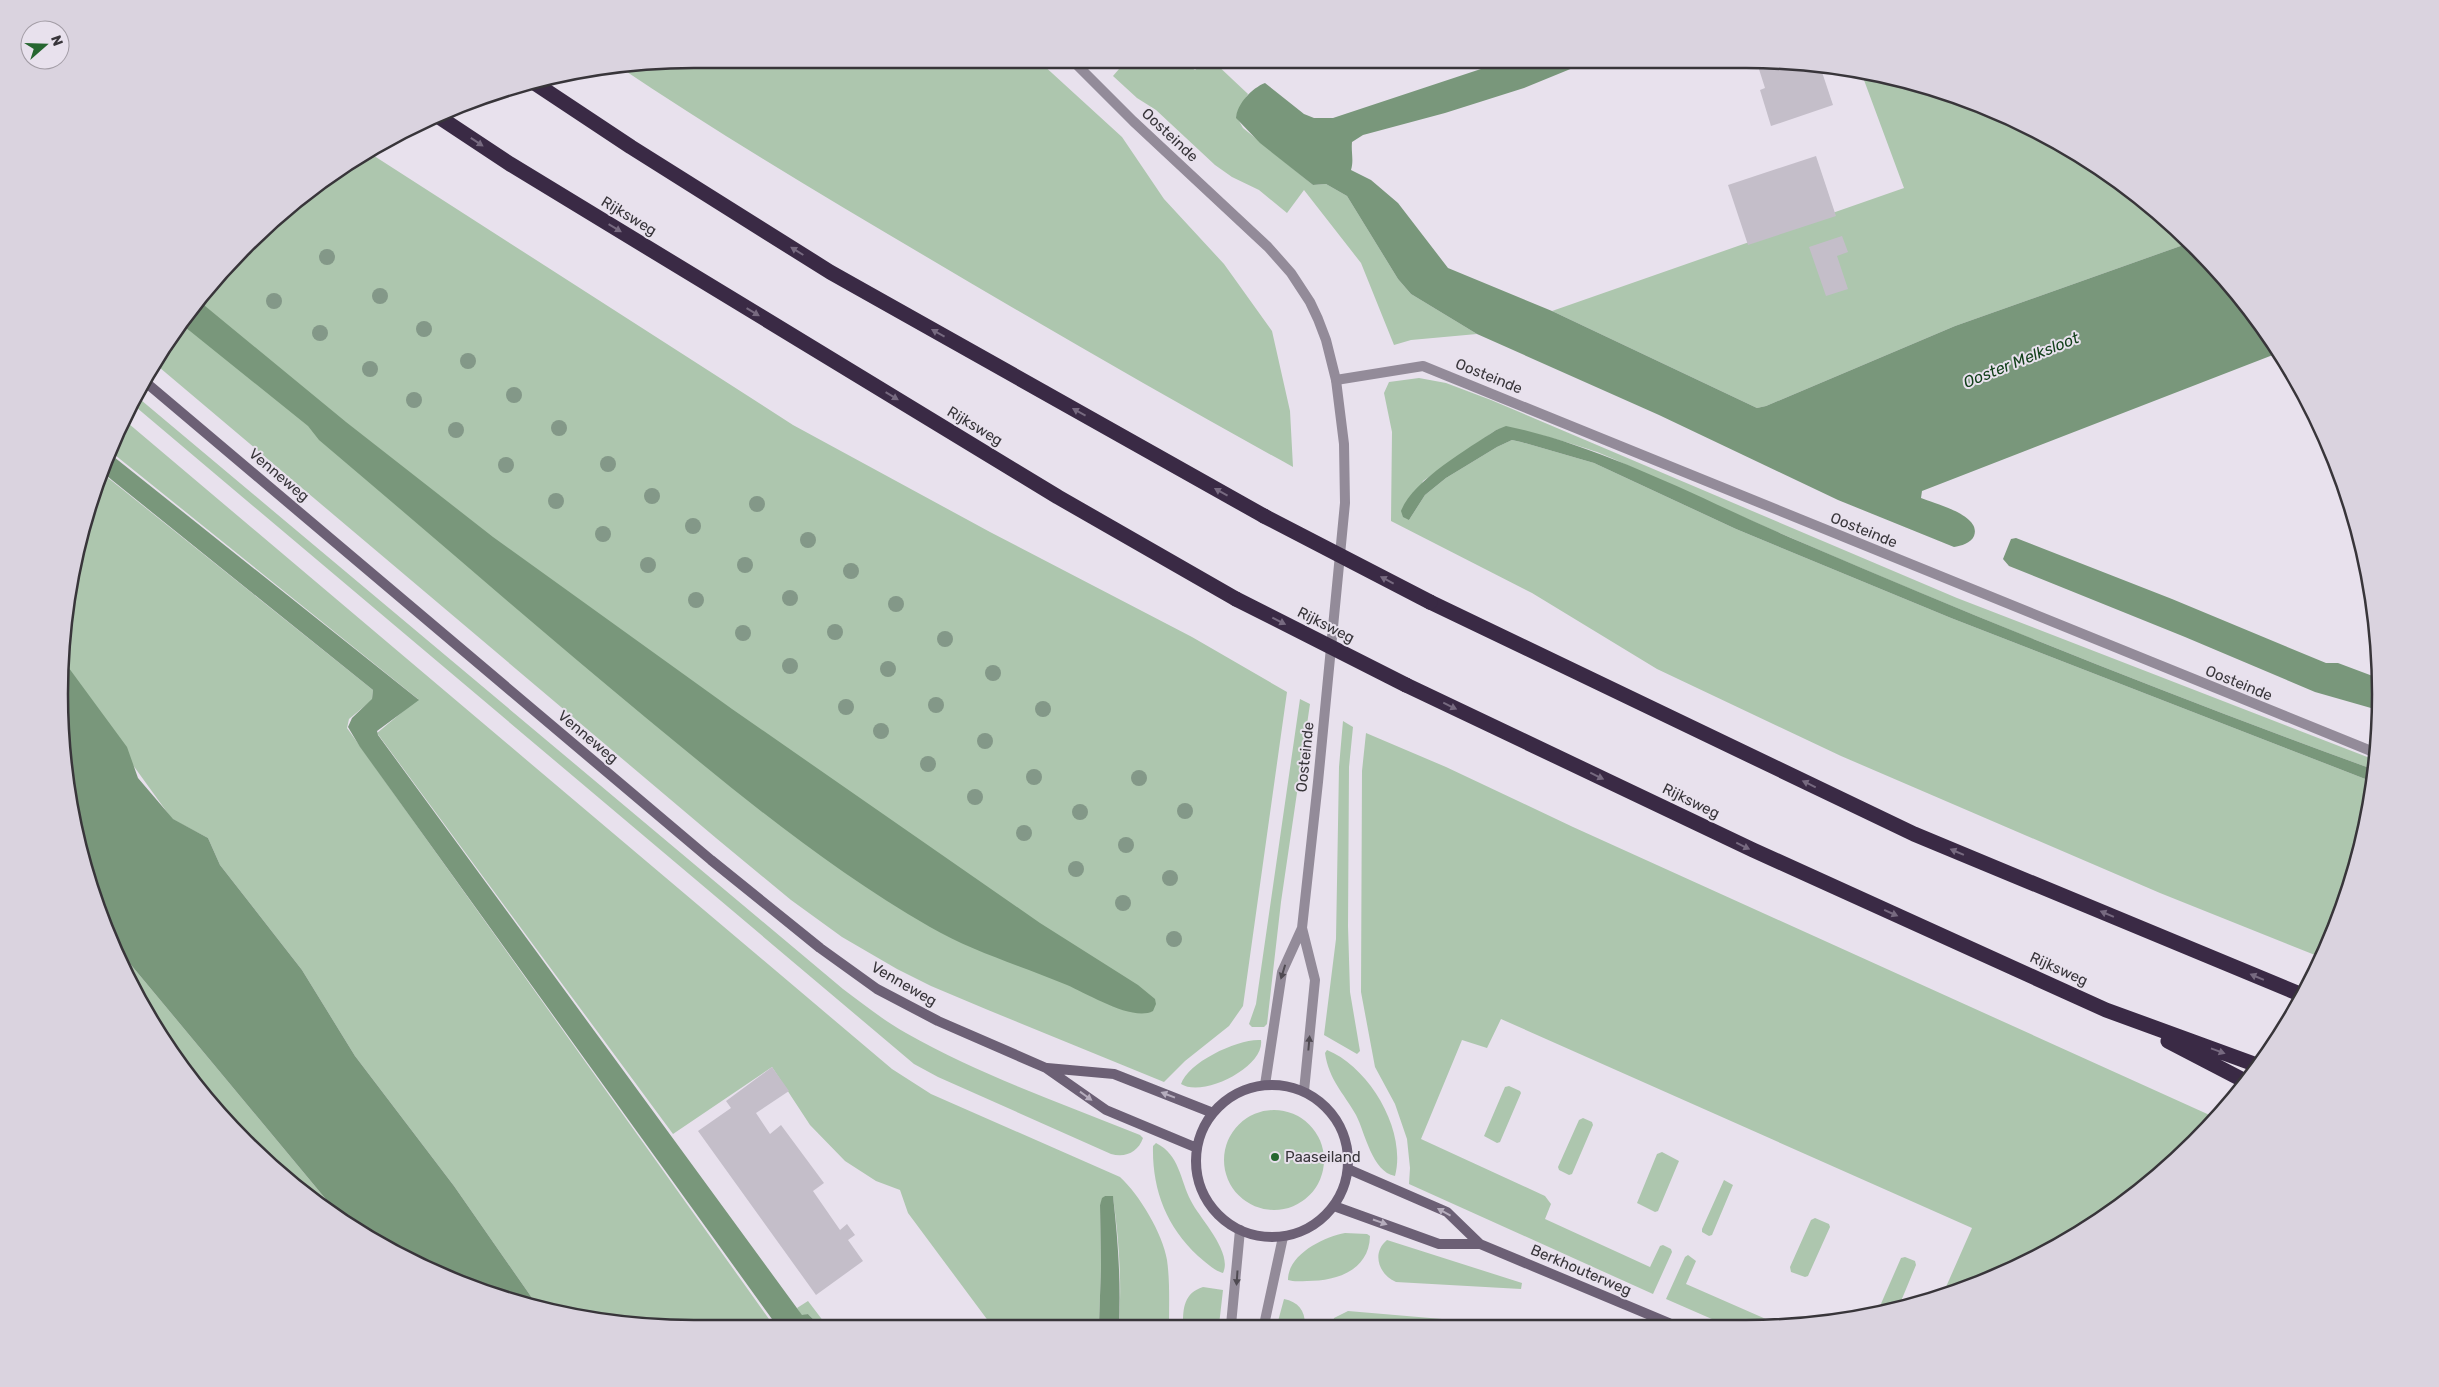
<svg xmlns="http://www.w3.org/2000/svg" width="2439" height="1387" font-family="Rubik,sans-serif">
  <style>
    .green { fill: #adc6ae }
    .water { fill: #79977b }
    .building { fill: #c4bec9 }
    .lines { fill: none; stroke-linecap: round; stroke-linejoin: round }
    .service { stroke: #938b99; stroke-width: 10 }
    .tertiary { stroke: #938b99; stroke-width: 10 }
    .secondary { stroke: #6c6075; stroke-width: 10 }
    .motorway { stroke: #3a2a45; stroke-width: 15 }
    .motorway-bridge { stroke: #3a2a45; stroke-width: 15 }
    .tree { fill: #839888 }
    .oneway { fill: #776a80 }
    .oneway2 { fill: #4f4a52 }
    .oneway3 { fill: #b6adbd }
    .poi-dot { fill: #266630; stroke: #e8e1ed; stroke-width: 2 }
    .labels { text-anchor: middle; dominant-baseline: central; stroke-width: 4; stroke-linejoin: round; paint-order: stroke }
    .street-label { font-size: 15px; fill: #38353a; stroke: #e8e1ed }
    .poi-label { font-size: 15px; fill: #38353a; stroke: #e8e1ed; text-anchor: start }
    .water-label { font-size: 16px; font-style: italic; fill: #13411b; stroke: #e8e1ed }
    .rim { fill: none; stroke: #38353a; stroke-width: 2.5 }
  </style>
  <rect width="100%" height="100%" fill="#e8e1ed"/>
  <path class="green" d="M1125 62H1182L1195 70 1206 62H1214L1248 94 1236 116 1243 128 1313 185 1326 184 1347 196 1398 279 1411 294 1477 334 1411 340 1394 345 1361 263 1304 190 1287 213 1259 190 1232 177 1215 165 1156 110 1137 98 1113 76Z
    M1041 63 1122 137 1164 199 1224 264 1272 331 1290 411 1293 467C1169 399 1047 328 925 256 820 194 716 132 615 64Z
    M1861 72 1910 80 2063 144 2164 216 2189 243 1955 326 1766 406 1757 408 1552 311 1904 188Z
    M368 152 793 425 990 532 1192 637 1287 692 1243 1006 1229 1026 1185 1061 1164 1082 988 1010 931 986 897 969 842 937 791 900 716 838 153 362 166 341 244 245 307 190Z
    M1419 378 1446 383 1491 400 1957 598 2375 760V770C2135 683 1899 587 1666 483 1643 473 1620 461 1597 452 1579 446 1510 423 1496 430L1423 481 1409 520 1425 495 1446 478 1497 447 1512 440 1521 442 1594 463 1736 529 1951 618 2373 782 2346 898 2320 957 2160 893 1841 756 1657 669 1532 593 1391 521 1392 432 1384 393 1389 382Z
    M135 395 843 989C863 1004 883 1020 906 1033 980 1075 1061 1103 1140 1135L1143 1138C1138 1152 1126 1158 1111 1154L938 1077 914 1064 130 402Z
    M122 418 892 1069 931 1094 1120 1177C1139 1194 1163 1234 1167 1260 1170 1281 1169 1304 1169 1325H1119C1122 1282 1119 1240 1113 1197L1105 1196 1100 1205 1101 1267 1099 1325 992 1326 908 1213 900 1190 876 1181 845 1161 810 1125 772 1067 673 1134 377 733 418 699 110 451Z
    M102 473 373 690 372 700 349 719 347 728 774 1326 652 1327 539 1308 454 1186 355 1056 302 970 220 865 208 838 172 819 62 667 64 611 80 529Z
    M1300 699 1310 704 1281 902 1267 1024 1264 1027H1252L1249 1024 1256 1004Z
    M1343 721 1353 727 1349 767 1348 926 1350 992 1360 1051 1357 1054 1324 1035 1336 939 1339 767Z
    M1366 733 1446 767 1573 827 2214 1117 2195 1142 2098 1221 1942 1296 1972 1228 1501 1019 1487 1048 1462 1040 1421 1139 1545 1196 1551 1204 1545 1219 1650 1267 1660 1246 1663 1245 1671 1249 1672 1252 1653 1294 1409 1184 1410 1168 1407 1139 1395 1104 1375 1067 1361 992 1362 771Z
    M107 936 344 1221 275 1171 216 1112 144 1011Z
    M1261 1040C1265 1067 1203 1098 1181 1084 1188 1062 1239 1038 1261 1040Z
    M1327 1050C1369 1067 1407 1130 1395 1176 1372 1172 1365 1132 1356 1115 1343 1092 1329 1080 1325 1053Z
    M1509 1086 1520 1091 1521 1093 1500 1142 1497 1143 1484 1136 1505 1087Z
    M1224 1160a50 50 0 1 1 100 0a50 50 0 1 1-100 0Z
    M1583 1118 1592 1122 1593 1125 1572 1174 1569 1175 1559 1170 1558 1167 1579 1120Z
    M1156 1143C1180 1155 1180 1180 1191 1201 1200 1219 1233 1252 1223 1273 1215 1271 1205 1262 1198 1256 1166 1226 1152 1189 1153 1146Z
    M1662 1152 1679 1161 1658 1211 1655 1212 1637 1203 1657 1154Z
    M1724 1180 1733 1185 1712 1235 1709 1236 1702 1232V1229Z
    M1815 1218 1829 1224 1830 1227 1808 1276 1805 1277 1791 1272 1790 1267 1811 1220Z
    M1345 1233 1367 1234 1370 1236C1369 1271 1336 1281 1307 1281 1301 1281 1294 1282 1288 1280 1288 1254 1324 1237 1345 1233Z
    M1387 1240 1522 1283 1521 1289 1396 1282C1379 1275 1371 1253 1387 1240Z
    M1688 1255 1696 1261 1686 1284 1775 1323H1721L1666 1299 1685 1257Z
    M1905 1257 1915 1261 1916 1265 1899 1306 1881 1310 1880 1306 1901 1258Z
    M1203 1287 1223 1290 1219 1325H1183C1183 1308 1184 1293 1203 1287Z
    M1284 1299C1298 1302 1305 1310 1305 1325H1277Z
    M808 1301 827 1326H820L808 1314 802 1316 797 1308Z
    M1348 1311 1489 1323 1499 1324 1332 1325 1334 1318Z"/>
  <path class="water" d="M1505 61H1590L1524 88 1445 113 1363 135 1352 142C1351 153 1354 160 1351 170L1371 180 1398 203 1448 268 1552 311 1757 408 1766 406 1955 326 2189 243 2249 307 2278 353 1922 491 1921 498C1935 504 1982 515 1974 536 1971 543 1961 546 1954 547L1838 500 1659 415 1477 334 1411 294 1398 279 1347 196 1326 184 1313 185 1260 143 1236 118C1237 104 1252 88 1265 83L1304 114 1314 118H1333Z
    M199 301 346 422 493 537 732 709 1040 923 1138 985 1155 999 1156 1004 1153 1011C1133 1022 1088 994 1067 985 1022 966 973 952 930 927 827 868 736 792 645 717 535 626 428 532 319 440L308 426 180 323Z
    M1506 426C1607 447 1708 503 1803 543 1991 624 2182 700 2375 770L2373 782 1951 618 1736 529 1594 463 1521 442 1512 440 1497 447 1446 478 1425 495 1409 520 1403 517 1401 511C1413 480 1468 449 1496 430Z
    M109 453 419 700 377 731 378 735 802 1315 808 1314 820 1326H777L360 747 348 727 352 718 372 699 373 690 102 472Z
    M2016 538 2172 599 2326 663H2338L2378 678 2377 706 2371 708 2315 692 2185 637 2009 566 2003 559 2011 539Z
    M63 660 127 747 138 778 173 819 208 838 220 865 302 970 355 1056 454 1186 539 1308 529 1307 376 1243 344 1221 107 936 71 818 60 735Z
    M1105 1196H1113C1118 1240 1121 1282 1119 1325H1099L1101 1267 1100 1205 1102 1198Z"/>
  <path class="building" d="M1767 60H1787L1820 66 1833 105 1771 126 1760 90 1765 88 1757 63Z
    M1816 156 1836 216 1748 245 1728 185Z
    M1842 236 1848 252 1837 256 1848 289 1826 296 1809 247Z
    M772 1067 789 1091 756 1113 770 1134 781 1125 824 1183 813 1191 840 1230 847 1224 855 1235 848 1240 863 1261 816 1295 698 1131 731 1108 726 1101Z"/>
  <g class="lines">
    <path class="service" d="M1336 380 1423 366 2376 753"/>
    <path class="tertiary" d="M1075 63 1133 121 1268 247 1291 273 1310 302 1318 319 1326 340 1336 380 1344 444 1345 503 1318 782 1302 928 1282 972 1265 1085
      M1302 928 1315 980 1304 1091
      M1231 1325 1240 1230
      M1264 1325 1283 1237"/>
    <path class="secondary" d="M143 380 711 860 820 948 877 989 938 1021 1046 1068 1106 1110 1197 1148
      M1047 1068 1114 1074 1213 1113
      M1196 1161a76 76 0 1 1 152 0a76 76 0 1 1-152 0Z
      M1348 1169 1447 1212 1480 1244 1669 1323
      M1334 1206 1439 1244H1480"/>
    <path class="motorway" d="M533 82 631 147 830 272 1264 516
      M436 115 510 164 1058 497 1236 599
      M1430 602 1914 834 2302 995
      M1406 685 1753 850 2106 1010 2254 1064
      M2168 1041 2243 1080"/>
    <path class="motorway-bridge" d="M1264 516 1430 602
      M1236 599 1406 685"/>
  </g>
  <g class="tree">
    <circle cx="327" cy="257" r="8"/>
    <circle cx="380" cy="296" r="8"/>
    <circle cx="274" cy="301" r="8"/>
    <circle cx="424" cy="329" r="8"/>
    <circle cx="320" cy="333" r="8"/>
    <circle cx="468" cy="361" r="8"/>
    <circle cx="370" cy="369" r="8"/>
    <circle cx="514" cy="395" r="8"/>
    <circle cx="414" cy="400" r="8"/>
    <circle cx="559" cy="428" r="8"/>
    <circle cx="456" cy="430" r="8"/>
    <circle cx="608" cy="464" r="8"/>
    <circle cx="506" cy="465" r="8"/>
    <circle cx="652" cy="496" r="8"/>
    <circle cx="556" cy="501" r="8"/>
    <circle cx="757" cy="504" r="8"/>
    <circle cx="693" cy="526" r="8"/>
    <circle cx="603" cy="534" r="8"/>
    <circle cx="808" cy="540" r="8"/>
    <circle cx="648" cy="565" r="8"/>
    <circle cx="745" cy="565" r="8"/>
    <circle cx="851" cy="571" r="8"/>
    <circle cx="790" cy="598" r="8"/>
    <circle cx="696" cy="600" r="8"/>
    <circle cx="896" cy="604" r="8"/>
    <circle cx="835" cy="632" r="8"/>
    <circle cx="743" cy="633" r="8"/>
    <circle cx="945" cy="639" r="8"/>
    <circle cx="790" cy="666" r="8"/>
    <circle cx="888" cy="669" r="8"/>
    <circle cx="993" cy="673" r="8"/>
    <circle cx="936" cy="705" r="8"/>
    <circle cx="846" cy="707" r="8"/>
    <circle cx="1043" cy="709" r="8"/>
    <circle cx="881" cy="731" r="8"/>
    <circle cx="985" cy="741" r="8"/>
    <circle cx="928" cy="764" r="8"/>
    <circle cx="1034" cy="777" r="8"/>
    <circle cx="1139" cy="778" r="8"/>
    <circle cx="975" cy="797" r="8"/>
    <circle cx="1185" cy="811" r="8"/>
    <circle cx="1080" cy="812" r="8"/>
    <circle cx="1024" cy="833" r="8"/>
    <circle cx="1126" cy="845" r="8"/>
    <circle cx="1076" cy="869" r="8"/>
    <circle cx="1170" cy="878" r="8"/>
    <circle cx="1123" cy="903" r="8"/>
    <circle cx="1174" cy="939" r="8"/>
  </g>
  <defs><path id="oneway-solid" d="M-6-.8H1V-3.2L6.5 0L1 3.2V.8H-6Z" transform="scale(1.25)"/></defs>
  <g class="oneway">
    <use href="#oneway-solid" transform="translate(477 142) rotate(34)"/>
    <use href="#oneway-solid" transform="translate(615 228) rotate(31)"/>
    <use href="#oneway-solid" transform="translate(797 251) rotate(-148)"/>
    <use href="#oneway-solid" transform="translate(753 312) rotate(31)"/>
    <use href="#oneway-solid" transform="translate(938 333) rotate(-151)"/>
    <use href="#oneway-solid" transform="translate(892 396) rotate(31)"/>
    <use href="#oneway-solid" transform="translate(1079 412) rotate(-151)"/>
    <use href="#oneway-solid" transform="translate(1221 492) rotate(-151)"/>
    <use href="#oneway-solid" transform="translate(1387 580) rotate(-152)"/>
    <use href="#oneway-solid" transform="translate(1279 621) rotate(27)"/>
    <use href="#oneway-solid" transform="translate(1450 706) rotate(26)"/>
    <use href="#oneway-solid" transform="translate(1597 776) rotate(26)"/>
    <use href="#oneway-solid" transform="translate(1809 784) rotate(-154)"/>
    <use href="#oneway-solid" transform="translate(1743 846) rotate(26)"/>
    <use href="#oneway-solid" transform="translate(1957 852) rotate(-157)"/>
    <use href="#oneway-solid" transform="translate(1891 913) rotate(24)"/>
    <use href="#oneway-solid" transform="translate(2107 914) rotate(-157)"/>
    <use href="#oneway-solid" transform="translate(2257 977) rotate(-157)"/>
    <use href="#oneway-solid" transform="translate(2218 1051) rotate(20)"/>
  </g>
  <g class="oneway2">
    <use href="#oneway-solid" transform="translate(1283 972) rotate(107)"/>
    <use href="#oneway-solid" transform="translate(1309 1043) rotate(-85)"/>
    <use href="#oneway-solid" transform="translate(1237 1278) rotate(94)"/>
  </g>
  <g class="oneway3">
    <use href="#oneway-solid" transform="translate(1168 1095) rotate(-159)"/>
    <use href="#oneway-solid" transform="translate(1086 1096) rotate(36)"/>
    <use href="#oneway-solid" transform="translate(1444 1212) rotate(-151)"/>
    <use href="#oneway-solid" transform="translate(1380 1222) rotate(19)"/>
  </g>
  <circle class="poi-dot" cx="1275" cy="1157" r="5"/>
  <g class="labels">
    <g class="street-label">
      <text transform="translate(1170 135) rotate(43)">Oosteinde</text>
      <text transform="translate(629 216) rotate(31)">Rijksweg</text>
      <text transform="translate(1489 376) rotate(22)">Oosteinde</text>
      <text transform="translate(975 426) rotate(31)">Rijksweg</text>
      <text transform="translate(279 475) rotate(40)">Venneweg</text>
      <text transform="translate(1864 530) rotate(22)">Oosteinde</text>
      <text transform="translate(1326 625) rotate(27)">Rijksweg</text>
      <text transform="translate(2239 683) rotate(22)">Oosteinde</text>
      <text transform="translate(588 737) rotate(40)">Venneweg</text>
      <text transform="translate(1305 757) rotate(-84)">Oosteinde</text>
      <text transform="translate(1691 801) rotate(26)">Rijksweg</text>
      <text transform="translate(2059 969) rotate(24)">Rijksweg</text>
      <text transform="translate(904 984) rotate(30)">Venneweg</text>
      <text transform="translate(1581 1270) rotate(23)">Berkhouterweg</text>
    </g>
    <g class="poi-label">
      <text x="1285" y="1157">Paaseiland</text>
    </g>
    <g class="water-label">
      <text transform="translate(2021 360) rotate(-22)">Ooster Melksloot</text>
    </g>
  </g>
  <path d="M0 0H2439V1387H0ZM694 68H1746A626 626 0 0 1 2372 694V694A626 626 0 0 1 1746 1320H694A626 626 0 0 1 68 694V694A626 626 0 0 1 694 68Z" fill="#dad3df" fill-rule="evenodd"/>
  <path class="rim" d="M694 68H1746A626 626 0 0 1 2372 694V694A626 626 0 0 1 1746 1320H694A626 626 0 0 1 68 694V694A626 626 0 0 1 694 68Z"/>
  <g transform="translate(45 45) rotate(70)"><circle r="24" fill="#e8e1ed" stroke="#a29ca5"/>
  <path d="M0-4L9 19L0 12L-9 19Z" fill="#266630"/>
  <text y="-8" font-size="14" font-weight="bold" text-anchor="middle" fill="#38353a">N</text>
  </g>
</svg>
